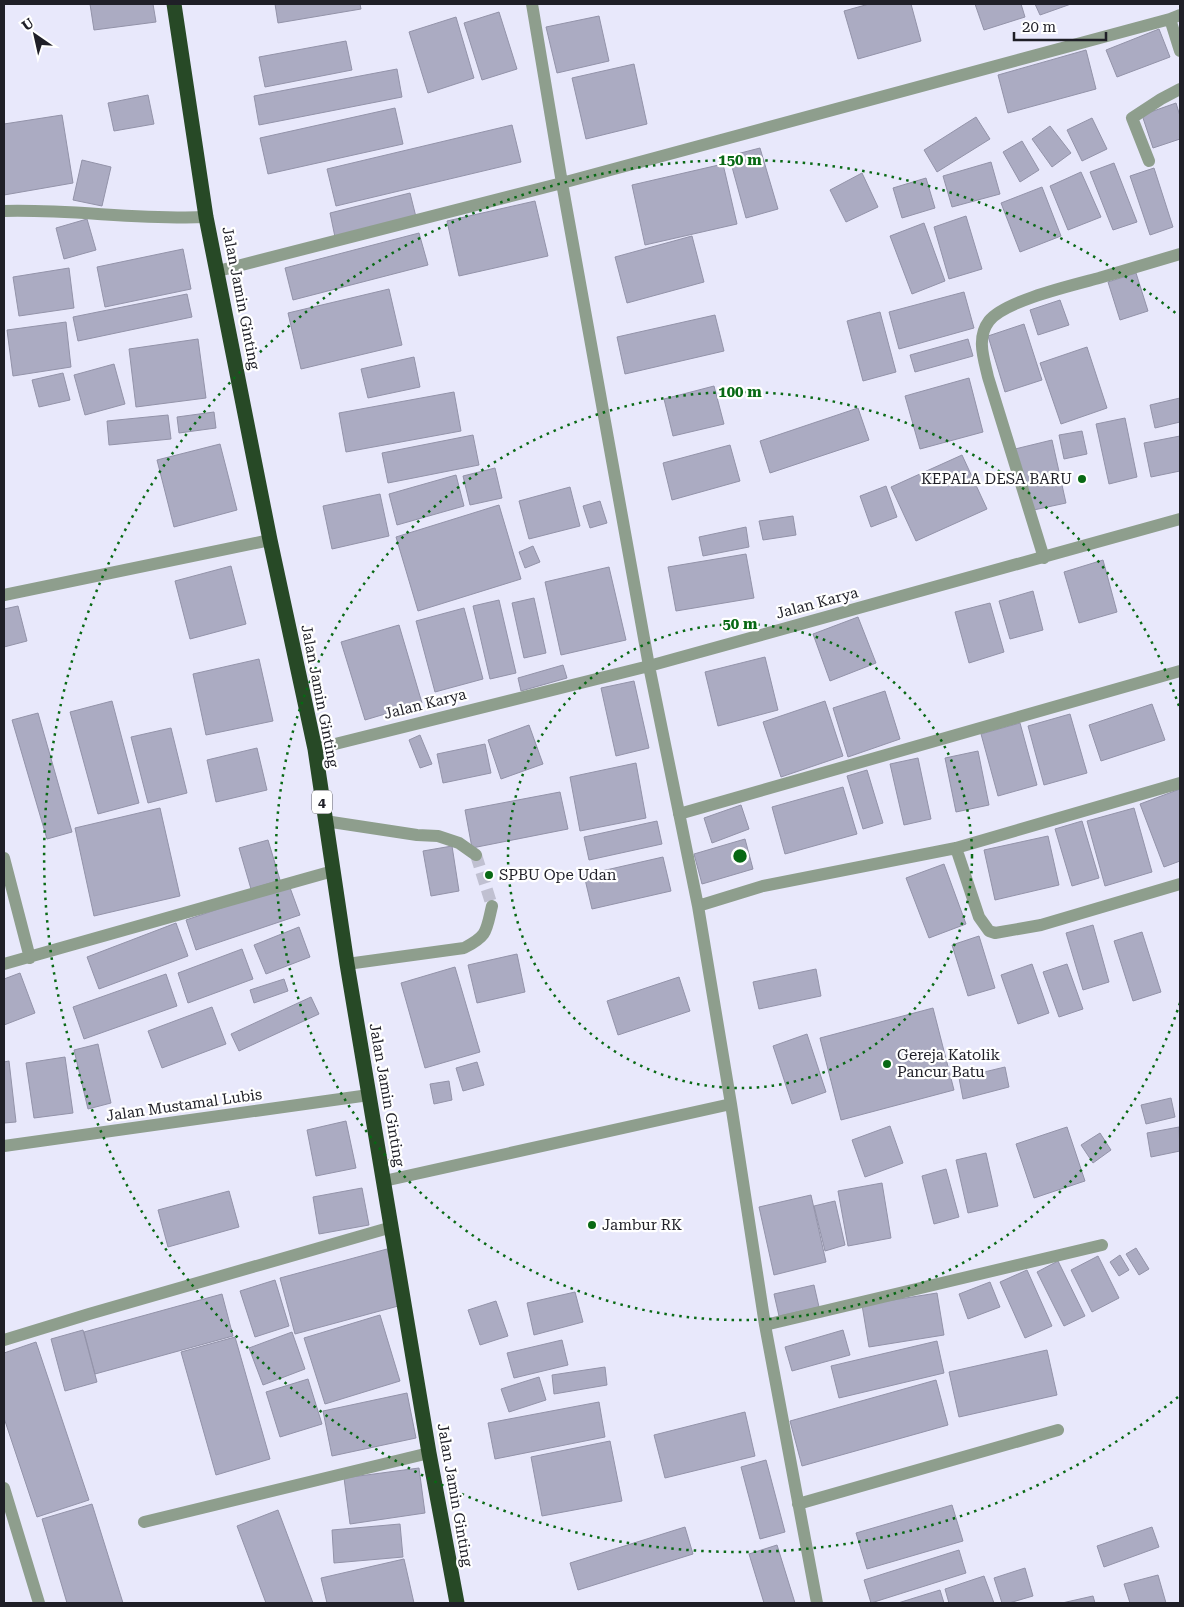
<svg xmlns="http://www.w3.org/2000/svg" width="1184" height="1607" font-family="'Roboto Serif',serif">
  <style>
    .building { fill: #ababc2; stroke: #9393a9 }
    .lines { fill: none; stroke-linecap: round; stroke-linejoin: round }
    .minor-tunnel { stroke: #c0c0d1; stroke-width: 12; stroke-dasharray: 12 6; stroke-linecap: butt }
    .minor { stroke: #8e9e8d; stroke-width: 12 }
    .highway { stroke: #274926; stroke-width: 15 }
    .ring { fill: none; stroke: #086914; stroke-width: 2.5; stroke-dasharray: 2.5 5 }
    .poi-dot { fill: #086914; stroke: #fff; stroke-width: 2 }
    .labels { text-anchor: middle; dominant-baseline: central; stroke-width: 4.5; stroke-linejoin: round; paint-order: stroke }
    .shield { fill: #fff; stroke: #626268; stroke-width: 1 }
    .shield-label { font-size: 14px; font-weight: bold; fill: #1f1f27 }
    .street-label { font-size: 15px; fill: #1f1f27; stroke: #fff }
    .poi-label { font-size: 15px; fill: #1f1f27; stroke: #fff; text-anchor: start }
    .centre { fill: #086914; stroke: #fff; stroke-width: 2.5 }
    .ring-label { font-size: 15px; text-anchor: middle; font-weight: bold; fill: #086914; stroke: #fff; stroke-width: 4.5; stroke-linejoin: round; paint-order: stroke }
  </style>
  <rect width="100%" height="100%" fill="#e8e8fb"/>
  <path class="building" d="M90 4H153L156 22 94 30Z
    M275 4H360L361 9 278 23Z
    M869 4H911L921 41 858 59 844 11Z
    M975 4H1021L1025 17 984 30Z
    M1035 4H1071L1040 15Z
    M499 12 517 69 482 80 464 23Z
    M599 16 609 61 557 73 546 27Z
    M456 17 474 78 428 93 409 32Z
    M1159 29 1170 57 1117 77 1106 50Z
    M346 41 352 70 265 87 259 57Z
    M1086 50 1096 89 1008 113 998 75Z
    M634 64 647 124 586 139 572 78Z
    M397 69 402 97 259 125 254 96Z
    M148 95 154 124 114 131 108 103Z
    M1176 103 1180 116V139L1153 148 1142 115Z
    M395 108 403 144 268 174 260 138Z
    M62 115 73 183 4 195V124Z
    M976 117 990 139 937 172 924 150Z
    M1092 118 1107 149 1082 161 1067 130Z
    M512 125 521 162 336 206 327 169Z
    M1050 126 1071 153 1052 167 1032 139Z
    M1022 141 1039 170 1020 182 1003 152Z
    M760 148 778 209 746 218 729 156Z
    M82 160 111 167 102 206 73 200Z
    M991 162 1000 194 952 207 943 176Z
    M1114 163 1137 222 1113 230 1090 172Z
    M723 164 737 224 645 245 632 185Z
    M1154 168 1173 227 1150 235 1130 176Z
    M1081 172 1101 217 1068 230 1050 186Z
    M862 173 878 207 846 222 830 190Z
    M926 178 935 208 902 218 893 188Z
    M1042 187 1061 236 1020 252 1001 203Z
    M410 193 416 217 335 237 330 213Z
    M535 201 548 256 459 276 447 221Z
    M966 216 982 269 949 279 934 227Z
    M87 219 96 250 64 259 56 228Z
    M924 223 945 281 912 294 890 236Z
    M419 233 428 265 293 300 285 268Z
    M692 236 704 282 627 303 615 257Z
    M183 249 191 289 105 307 97 267Z
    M69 268 74 308 19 316 13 277Z
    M1136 273 1148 311 1120 320 1108 282Z
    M389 289 402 345 301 369 288 313Z
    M964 292 974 328 899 349 889 312Z
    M187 294 192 317 78 341 73 317Z
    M1060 300 1069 325 1038 335 1030 310Z
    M880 312 896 372 863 381 847 321Z
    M715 315 724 351 625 374 617 337Z
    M66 322 71 367 13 376 7 330Z
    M1024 324 1042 380 1005 392 988 336Z
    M198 339 206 398 136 407 129 349Z
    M968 339 973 356 915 372 910 355Z
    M1087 347 1107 408 1061 424 1040 363Z
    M414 357 420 387 368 398 361 369Z
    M114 364 125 404 85 415 74 375Z
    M63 373 70 400 39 407 32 380Z
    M969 378 983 432 920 449 905 396Z
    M714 386 724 424 673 436 664 399Z
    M454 392 461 431 346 452 339 413Z
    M1180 398V422L1155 428 1150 405Z
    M858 408 869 440 770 473 760 441Z
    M214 412 216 428 179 433 177 417Z
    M168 415 171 439 109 445 107 421Z
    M1125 418 1137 477 1109 484 1096 424Z
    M1082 431 1087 454 1064 459 1059 435Z
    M473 435 479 465 388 483 382 453Z
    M1180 436V471L1151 477 1144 443Z
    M1052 440 1066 503 1029 511 1015 449Z
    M220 444 237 510 174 527 157 460Z
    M730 445 740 481 672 500 663 463Z
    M962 455 987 509 916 541 891 487Z
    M495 468 502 498 470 505 463 476Z
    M456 475 464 506 397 525 389 494Z
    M886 486 897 517 871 527 860 496Z
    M570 487 580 526 529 539 519 501Z
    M380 494 389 536 332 549 323 506Z
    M600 501 607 523 590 528 583 506Z
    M499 505 521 579 418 611 396 537Z
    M793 516 796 535 763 540 759 521Z
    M746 527 749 547 703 556 699 537Z
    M533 546 540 562 525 568 519 552Z
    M746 554 754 598 676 611 668 567Z
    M1103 560 1117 612 1079 623 1064 572Z
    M231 566 246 624 190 639 175 581Z
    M609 567 626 640 561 655 545 582Z
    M1033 591 1043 630 1010 639 999 601Z
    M534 598 546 653 524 658 512 603Z
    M499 600 516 673 490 679 473 606Z
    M990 603 1004 652 969 663 955 612Z
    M18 606 27 641 4 647V609Z
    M464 608 483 679 435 692 416 621Z
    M858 617 876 663 830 681 813 634Z
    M399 625 422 703 365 720 341 642Z
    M765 657 778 710 718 726 705 672Z
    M259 659 273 721 206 735 193 674Z
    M563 665 567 678 521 691 518 678Z
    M634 681 649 748 616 756 601 688Z
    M885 691 900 739 848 757 833 708Z
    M112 701 139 803 98 814 70 712Z
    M825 701 843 756 781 777 763 722Z
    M1152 704 1165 740 1101 761 1089 725Z
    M38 713 72 832 47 839 12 720Z
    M1070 714 1087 773 1044 785 1028 726Z
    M1020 723 1037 785 998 796 981 734Z
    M529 725 543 764 501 779 488 740Z
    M171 728 187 793 148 803 131 737Z
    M420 735 432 764 420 768 409 740Z
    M485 744 491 773 443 783 437 754Z
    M257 748 267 790 216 802 207 760Z
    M978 751 989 805 956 812 945 758Z
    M918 758 931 819 904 825 890 764Z
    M636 763 646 818 580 831 570 777Z
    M867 770 883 823 863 829 847 776Z
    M843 787 857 834 785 854 772 807Z
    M1180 789V861L1164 867 1140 804Z
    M560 792 568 829 472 848 465 810Z
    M741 805 749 829 712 843 704 818Z
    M160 808 180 896 94 916 75 828Z
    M1134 808 1152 872 1105 886 1087 821Z
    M657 821 662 844 589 860 584 837Z
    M1082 821 1099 878 1072 886 1055 829Z
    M1048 836 1059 885 995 900 984 850Z
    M745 839 753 869 702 884 694 854Z
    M268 840 280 880 251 889 239 848Z
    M452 846 459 891 431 896 423 851Z
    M663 857 671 891 592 909 584 875Z
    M944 864 966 924 929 938 906 878Z
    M289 885 300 915 196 950 186 920Z
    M176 923 188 956 99 989 87 957Z
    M1093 925 1109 982 1083 990 1066 933Z
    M299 927 310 957 266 974 254 945Z
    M1142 932 1161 992 1133 1001 1114 941Z
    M979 936 995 988 968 996 952 945Z
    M242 949 253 979 188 1003 178 973Z
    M517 954 525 992 477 1003 468 965Z
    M1032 964 1049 1013 1018 1024 1001 975Z
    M1067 964 1083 1009 1059 1017 1043 972Z
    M455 967 480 1052 425 1068 401 983Z
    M816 969 821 996 759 1009 753 982Z
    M20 973 35 1013 4 1025V979Z
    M166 974 177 1006 84 1039 73 1007Z
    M679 977 690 1011 618 1035 607 1001Z
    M284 979 288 991 254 1003 250 990Z
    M311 997 319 1014 239 1051 231 1034Z
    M212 1007 226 1044 162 1068 148 1031Z
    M933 1008 954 1090 841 1120 820 1038Z
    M807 1034 826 1092 792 1104 773 1046Z
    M98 1044 111 1103 88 1109 74 1050Z
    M65 1057 73 1113 34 1118 26 1063Z
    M9 1061 16 1122 4 1123V1062Z
    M477 1062 484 1085 463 1091 456 1068Z
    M1005 1067 1009 1087 963 1099 959 1078Z
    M449 1081 452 1100 434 1104 430 1084Z
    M1171 1098 1175 1117 1146 1124 1141 1105Z
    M346 1121 356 1168 316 1176 307 1130Z
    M890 1126 903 1163 865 1177 852 1140Z
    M1067 1127 1085 1181 1034 1198 1016 1144Z
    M1179 1127 1180 1151 1151 1157 1147 1133Z
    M1100 1133 1111 1150 1093 1163 1081 1145Z
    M986 1153 998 1206 968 1213 956 1160Z
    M946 1169 959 1217 934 1224 922 1176Z
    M882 1183 891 1238 848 1246 838 1191Z
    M362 1188 369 1225 319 1234 313 1197Z
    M229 1191 239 1227 168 1247 158 1210Z
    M811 1195 826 1262 774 1275 759 1207Z
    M835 1201 845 1245 825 1251 814 1206Z
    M1136 1248 1149 1269 1139 1275 1126 1254Z
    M387 1249 402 1305 295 1334 280 1278Z
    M1120 1255 1129 1270 1119 1276 1110 1262Z
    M1098 1256 1119 1298 1092 1312 1071 1270Z
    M1058 1261 1085 1316 1064 1326 1037 1272Z
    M1027 1270 1052 1326 1025 1338 1000 1282Z
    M275 1280 289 1326 255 1337 240 1291Z
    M990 1282 1000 1307 968 1319 959 1294Z
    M814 1285 819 1307 779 1316 774 1294Z
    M575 1292 583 1322 534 1335 527 1303Z
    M937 1293 944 1335 869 1347 862 1305Z
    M222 1294 233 1336 95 1374 84 1332Z
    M496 1301 508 1336 480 1345 468 1310Z
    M380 1315 400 1381 325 1404 304 1338Z
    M83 1330 97 1382 65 1391 51 1339Z
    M843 1330 850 1355 792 1371 785 1347Z
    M292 1332 305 1369 263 1385 249 1348Z
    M235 1337 270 1459 216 1475 181 1352Z
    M562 1340 568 1365 514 1378 507 1353Z
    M937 1341 944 1373 839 1398 831 1366Z
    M36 1342 89 1500 37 1517 4 1418V1353Z
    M1047 1350 1057 1395 959 1417 949 1372Z
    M605 1367 607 1385 554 1394 552 1375Z
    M539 1377 546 1400 509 1412 501 1389Z
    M308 1379 322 1424 280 1437 266 1392Z
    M936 1380 948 1425 802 1466 790 1421Z
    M407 1393 416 1438 332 1456 323 1411Z
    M599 1402 605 1437 495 1459 488 1423Z
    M745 1412 755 1456 665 1478 654 1435Z
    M610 1441 622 1501 542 1516 531 1457Z
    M766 1460 785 1532 760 1539 741 1467Z
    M419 1468 425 1513 350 1524 344 1478Z
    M92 1504 123 1603H67L42 1519Z
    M952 1505 963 1541 867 1569 856 1533Z
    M278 1510 313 1603H266L237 1526Z
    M400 1524 403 1557 334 1563 332 1530Z
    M685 1527 693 1554 578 1590 570 1563Z
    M1152 1527 1159 1547 1104 1567 1097 1546Z
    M777 1545 795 1603H764L749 1554Z
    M959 1550 966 1573 871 1603 864 1580Z
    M404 1559 414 1603H327L321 1578Z
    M1025 1568 1033 1596 1009 1603H1002L994 1578Z
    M1158 1575 1166 1603H1130L1124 1584Z
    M984 1576 994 1603H949L945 1589Z
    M940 1590 944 1603H898Z
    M1093 1596 1095 1603H1062Z"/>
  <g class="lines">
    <path class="minor-tunnel" d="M476 855 492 906"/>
    <path class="minor" d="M532 4 562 183 649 666 698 906 731 1104 765 1325 817 1603
      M1170 19 1180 51
      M1149 161 1132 118 1161 99 1180 89
      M4 211C71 209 139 220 206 217
      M218 271 562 183 1170 19 1180 15
      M1044 558 988 377C984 359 976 338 989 321 1004 301 1073 285 1099 278 1126 270 1153 262 1180 254
      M4 595 270 540
      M315 749 649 666 1180 519
      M679 814 1180 671
      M325 821 417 835 438 836 459 843 476 855
      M956 848 979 917 989 931 995 933 1041 925 1180 884
      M4 858 30 958
      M698 906 763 886 956 848 1180 783
      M4 964 333 871
      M347 964 464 948C488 936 486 931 492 906
      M4 1146 369 1095
      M384 1181 731 1104
      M765 1325 1102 1245
      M4 1340 89 1314 392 1227
      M4 1488 39 1603
      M798 1504 1058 1430
      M144 1522 429 1453"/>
    <path class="highway" d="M174 4 206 217 270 540 315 749 347 964 429 1453 457 1603"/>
  </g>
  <g class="ring">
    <circle cx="740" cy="856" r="232"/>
    <path d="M1180 1003A464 464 0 1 1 1180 709"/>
    <path d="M1178 1397A696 696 0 1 1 1178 315"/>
  </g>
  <g class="poi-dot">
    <circle cx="1082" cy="479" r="5"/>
    <circle cx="489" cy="875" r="5"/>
    <circle cx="887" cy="1064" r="5"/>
    <circle cx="592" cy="1225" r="5"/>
  </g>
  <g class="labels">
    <rect class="shield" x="312" y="790.5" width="20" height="23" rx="4"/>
    <g class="shield-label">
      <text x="322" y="802">4</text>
    </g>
    <g class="street-label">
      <text transform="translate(241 298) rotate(79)">Jalan Jamin Ginting</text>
      <text transform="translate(817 603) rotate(-15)">Jalan Karya</text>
      <text transform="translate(320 696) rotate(79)">Jalan Jamin Ginting</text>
      <text transform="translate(425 704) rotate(-14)">Jalan Karya</text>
      <text transform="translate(387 1095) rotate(80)">Jalan Jamin Ginting</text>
      <text transform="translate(184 1105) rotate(-8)">Jalan Mustamal Lubis</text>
      <text transform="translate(455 1495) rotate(80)">Jalan Jamin Ginting</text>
    </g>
    <g class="poi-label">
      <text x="1072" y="479" text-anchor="end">KEPALA DESA BARU</text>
      <text x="499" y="875">SPBU Ope Udan</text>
      <text x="897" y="1055">Gereja Katolik<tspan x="897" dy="17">Pancur Batu</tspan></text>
      <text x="602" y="1225">Jambur RK</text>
    </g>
  </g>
  <circle cx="740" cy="856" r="8" class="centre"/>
  <g class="ring-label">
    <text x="740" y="165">150 m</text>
    <text x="740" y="397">100 m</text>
    <text x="740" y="629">50 m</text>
  </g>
  <rect width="1184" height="1607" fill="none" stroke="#1f1f27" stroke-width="10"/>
  <g transform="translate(35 35) rotate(326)" stroke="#ffffff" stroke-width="4" paint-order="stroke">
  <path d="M0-4L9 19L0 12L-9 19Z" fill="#1f1f27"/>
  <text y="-8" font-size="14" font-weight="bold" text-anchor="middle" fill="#1f1f27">U</text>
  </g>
  <path d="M1014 32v8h92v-8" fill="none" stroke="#1f1f27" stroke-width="2.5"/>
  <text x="1022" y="32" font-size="15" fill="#1f1f27" stroke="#ffffff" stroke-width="4" paint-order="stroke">20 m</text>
</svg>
